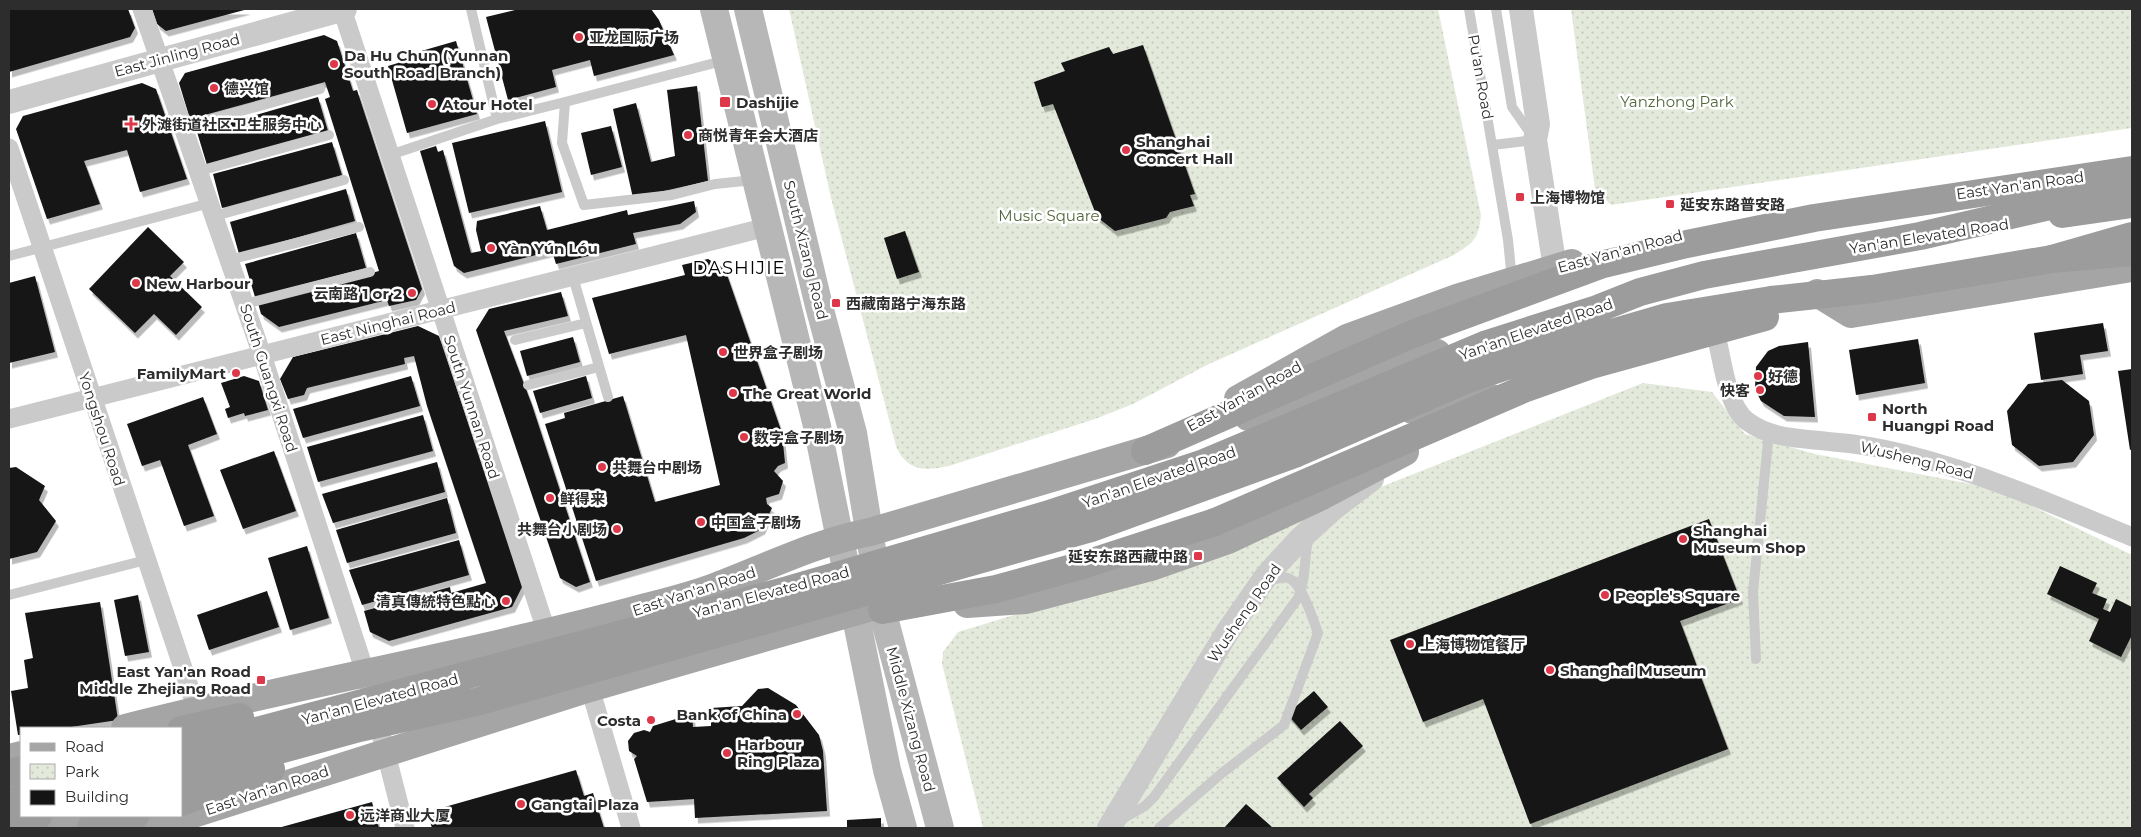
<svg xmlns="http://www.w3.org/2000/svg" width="2141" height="837" font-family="Montserrat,'Noto Sans SC',sans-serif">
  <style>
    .park { fill: url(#park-dots) }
    .building { fill: #141414; filter: url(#shadow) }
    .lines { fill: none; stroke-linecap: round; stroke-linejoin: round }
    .service { stroke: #cacaca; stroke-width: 10 }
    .minor { stroke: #cacaca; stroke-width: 19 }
    .tertiary { stroke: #cacaca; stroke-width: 24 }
    .secondary { stroke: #b7b7b7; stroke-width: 28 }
    .primary { stroke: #a5a5a5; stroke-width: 28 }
    .trunk { stroke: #9c9c9c; stroke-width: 28 }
    .trunk-bridge { stroke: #9c9c9c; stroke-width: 28 }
    .poi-dot { fill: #dd3749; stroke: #fff; stroke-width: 2 }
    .labels { text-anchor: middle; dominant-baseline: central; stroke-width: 5; stroke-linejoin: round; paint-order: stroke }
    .poi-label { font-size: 15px; font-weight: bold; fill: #2d2d2d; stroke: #fff; text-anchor: start }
    .street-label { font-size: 15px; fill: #2d2d2d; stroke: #fff }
    .park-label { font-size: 15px; fill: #52673d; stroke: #fff }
    .quarter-label { font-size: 18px; letter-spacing: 1px; fill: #000; stroke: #fff }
  </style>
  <defs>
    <pattern id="park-dots" width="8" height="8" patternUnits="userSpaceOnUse" patternTransform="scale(1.25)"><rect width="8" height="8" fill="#e4eadb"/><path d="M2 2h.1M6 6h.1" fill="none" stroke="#c4c9bc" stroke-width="1.8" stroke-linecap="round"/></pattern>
    <filter id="shadow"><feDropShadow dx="3" dy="5.5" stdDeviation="0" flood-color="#0004"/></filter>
  </defs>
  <rect width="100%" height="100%" fill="#fff"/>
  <path class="park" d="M789 9H1438L1481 215C1479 239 1473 243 1454 255L1209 364 1133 404 1095 419 949 466C926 471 907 472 896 446L831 198Z
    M1571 9H2132V128L1611 205 1595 189Z
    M1643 383 1712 392 1745 434 1815 454 1997 489 2132 555V828H983L942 664 943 652 958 632 1199 559Z"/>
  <path class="building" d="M9 9H128L135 28 130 37 9 72Z
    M152 9H248L166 31 157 24Z
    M519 9H651L659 20 674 55 594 76 590 60 552 70 556 87 508 100 486 17Z
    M324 35 337 41 353 91 357 90 422 289 416 300 389 306 387 300 279 327 261 314 258 303 379 271 325 99 330 97 325 82 190 119 179 83 185 73Z
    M456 41 477 114 407 133 388 66 398 63 404 56Z
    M1143 45 1195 194 1190 195 1194 206 1170 212 1166 218 1115 231 1097 217 1053 104 1042 107 1034 82 1065 71 1061 63 1109 47 1113 54Z
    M142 83 156 89 187 179 140 192 127 150 84 161 100 204 47 219 16 129 23 116Z
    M697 86 708 181 633 198 613 109 636 103 651 162 675 156 667 90Z
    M318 97 328 131 207 165 197 132Z
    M545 121 562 192 469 213 452 143Z
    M611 126 622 167 591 175 581 133Z
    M332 142 342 175 222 208 213 174Z
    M436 146 438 152 443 150 471 253 481 251 476 230 477 221 540 206 547 230 627 210 628 215 694 201 696 212 680 224 633 233 636 244 556 264 552 251 464 273 454 266 420 151Z
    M346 189 355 221 239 254 230 222Z
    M148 227 184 262 170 276 202 307 176 335 154 314 135 333 89 289Z
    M905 231 919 272 897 279 884 238Z
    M356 233 366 268 255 297 245 264Z
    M708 259 725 269 782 433 785 463 778 466 774 471 783 481 779 494 766 498 767 504 772 508 762 529 744 538 596 581 545 424 565 418 564 413 623 396 655 502 720 485 686 335 609 354 592 298 685 275 682 265Z
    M35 276 55 352 9 363V283Z
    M561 292 568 316 504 331 532 405 590 582 576 587 560 578 476 330 489 309Z
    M2103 323 2108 351 2080 355 2083 374 2041 380 2034 333Z
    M418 326 439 336 523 585 512 607 389 641 370 632 364 611 450 587 451 593 486 583 427 406 414 356 404 358 405 364 307 388 304 395 288 399 280 379 293 357Z
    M573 337 580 362 527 376 520 351Z
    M1918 339 1925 383 1856 395 1849 350Z
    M1808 342 1815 417 1784 416 1761 401 1755 389 1756 367 1768 351 1779 346Z
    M2132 369V449L2130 450 2118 371Z
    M244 376 259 381 268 410 245 416 244 413 228 418 225 409 230 407 221 383Z
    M411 376 420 406 303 438 293 409Z
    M586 376 592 398 540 413 533 391Z
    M2062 380 2089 401 2094 435 2073 462 2039 466 2012 445 2007 411 2028 384Z
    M203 397 217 434 188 445 214 516 184 526 160 460 142 466 127 424Z
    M423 415 433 451 318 482 307 447Z
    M274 451 296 511 243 529 220 470Z
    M437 462 445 492 333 523 322 494Z
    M16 467 45 486 39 500 56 521 37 552 9 559V468Z
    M447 498 456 533 347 563 336 530Z
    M1709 519 1740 599 1680 621 1728 749 1530 824 1483 699 1423 722 1390 640Z
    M459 540 469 575 362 605 349 570Z
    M307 546 329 618 290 630 268 558Z
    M2060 566 2097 583 2092 593 2107 599 2103 609 2110 612 2116 599 2132 607V635L2121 657 2089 641 2099 619 2047 594Z
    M267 591 279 627 209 650 197 615Z
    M138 595 149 652 125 656 114 600Z
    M100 602 118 720 64 728H21V735H18L11 691 28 688 24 660 33 658 25 613Z
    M768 688 796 705 819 735 823 751 827 811 695 818 694 799 647 802 634 759 637 756 629 751 628 741 634 733 644 730 650 732 653 726 692 714 693 727 711 726V708L742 706 758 689Z
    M1314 691 1328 707 1301 730 1287 714Z
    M1340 721 1363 746 1309 794 1313 798 1304 807 1277 778Z
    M576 770 584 796 593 793 604 828H432L427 812Z
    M372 802 379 828H278Z
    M1246 804 1273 828H1224Z
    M881 818V828H847V820Z"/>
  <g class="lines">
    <path class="service" d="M471 9 497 119 565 102
      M1469 9 1508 240 1512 280
      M726 60 565 102 562 143 584 205 672 195 715 184 754 180
      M184 127 320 89
      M1493 145 1535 140 1512 107 1496 9
      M390 155 497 119
      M199 171 329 135
      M215 216 344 180
      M9 256 210 203
      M229 260 359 227
      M573 277 608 397
      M245 304 370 272
      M515 340 586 323
      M528 385 599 367
      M9 595 146 560
      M1756 659 1753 592 1769 432
      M1119 821 1145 806 1154 797 1298 598C1307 578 1303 558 1309 537
      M1159 828 1222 773 1284 725 1318 633C1313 620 1302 582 1288 578 1282 576 1275 579 1269 581"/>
    <path class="minor" d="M142 9 262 355 366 675 405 828
      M342 9 547 633
      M9 148 197 710
      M1718 344C1723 365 1728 407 1747 421 1772 440 1804 438 1834 442 1858 444 1881 448 1905 454 1984 474 2058 506 2132 537
      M9 419 767 227
      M590 688 631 828"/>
    <path class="tertiary" d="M1521 9 1538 124 1535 140 1555 268
      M9 102 345 9
      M1109 828 1228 631 1267 575 1300 539 1334 508 1372 479"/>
    <path class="secondary" d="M714 9 817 426 887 770 903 828
      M748 9 819 306 853 433 882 610 940 828"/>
    <path class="primary" d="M1817 293 1851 314 2132 268
      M1238 399 1347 338 1457 298 1572 263
      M1412 410 1492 398
      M1248 417 1437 353
      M967 604 1026 600 1151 567 1228 540 1322 496 1405 452
      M125 728C298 684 474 654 646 607 670 601 694 595 717 586 767 567 817 542 870 532L1167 444
      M9 758 21 755
      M9 788 21 784
      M59 828 109 816
      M149 828 590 688 882 604 903 596"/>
    <path class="trunk" d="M2062 214 2132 204
      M1872 289 2052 259 2132 252
      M1145 451 1410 335 1600 265 1687 244 1814 218 2132 170
      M882 610 996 589 1083 565 1215 522
      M9 773 21 770
      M9 803 21 799
      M9 823 38 816
      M91 828 135 816"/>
    <path class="trunk-bridge" d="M2052 259 2132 236
      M1215 522 1526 388 1591 365 1765 317
      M181 730 240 717
      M181 751 788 590 1046 515 1204 463 1487 344 1597 309 1640 292 1704 275 1920 236 2132 187
      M181 777 359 728 476 702 1091 528 1297 453 1468 379 1557 349 1667 317 1771 300 1872 289
      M181 802 271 769"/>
  </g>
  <g class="poi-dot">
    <circle cx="579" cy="37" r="5"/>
    <circle cx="334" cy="64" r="5"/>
    <circle cx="214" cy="88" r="5"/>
    <rect x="719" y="96" width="12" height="12" rx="2.5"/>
    <circle cx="432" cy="104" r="5"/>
    <path d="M128.5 116.5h5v5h5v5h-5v5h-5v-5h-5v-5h5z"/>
    <circle cx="688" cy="135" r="5"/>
    <circle cx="1126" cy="150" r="5"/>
    <rect x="1515" y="192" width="10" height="10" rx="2.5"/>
    <rect x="1665" y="199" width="10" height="10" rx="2.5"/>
    <circle cx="491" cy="248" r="5"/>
    <circle cx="136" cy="283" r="5"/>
    <circle cx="412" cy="293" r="5"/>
    <rect x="831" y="298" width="10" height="10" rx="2.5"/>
    <circle cx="723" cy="352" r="5"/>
    <circle cx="236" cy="373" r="5"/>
    <circle cx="1758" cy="376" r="5"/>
    <circle cx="1760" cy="390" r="5"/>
    <circle cx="733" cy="393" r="5"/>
    <rect x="1867" y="412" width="10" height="10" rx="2.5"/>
    <circle cx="744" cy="437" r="5"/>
    <circle cx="602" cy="467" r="5"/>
    <circle cx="550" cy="498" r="5"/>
    <circle cx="701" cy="522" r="5"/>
    <circle cx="617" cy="529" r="5"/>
    <circle cx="1683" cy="539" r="5"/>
    <rect x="1193" y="551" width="10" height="10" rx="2.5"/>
    <circle cx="1605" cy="595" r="5"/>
    <circle cx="506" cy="601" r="5"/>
    <circle cx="1410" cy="644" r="5"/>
    <circle cx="1550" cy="670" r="5"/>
    <rect x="256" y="675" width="10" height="10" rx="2.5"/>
    <circle cx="797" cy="714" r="5"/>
    <circle cx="651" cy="720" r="5"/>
    <circle cx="727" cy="753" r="5"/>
    <circle cx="521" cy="804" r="5"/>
    <circle cx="350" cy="815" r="5"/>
  </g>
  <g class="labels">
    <g class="poi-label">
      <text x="589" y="37">亚龙国际广场</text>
      <text x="344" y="55">Da Hu Chun (Yunnan<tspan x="344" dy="17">South Road Branch)</tspan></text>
      <text x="224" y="88">德兴馆</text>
      <text x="736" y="102">Dashijie</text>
      <text x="442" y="104">Atour Hotel</text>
      <text x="142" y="124">外滩街道社区卫生服务中心</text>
      <text x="698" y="135">商悦青年会大酒店</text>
      <text x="1136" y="141">Shanghai<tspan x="1136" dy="17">Concert Hall</tspan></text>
      <text x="1530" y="197">上海博物馆</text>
      <text x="1680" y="204">延安东路普安路</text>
      <text x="501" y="248">Yàn Yún Lóu</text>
      <text x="146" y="283">New Harbour</text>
      <text x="402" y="293" text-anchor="end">云南路 1 or 2</text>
      <text x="846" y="303">西藏南路宁海东路</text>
      <text x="733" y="352">世界盒子剧场</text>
      <text x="226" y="373" text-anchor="end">FamilyMart</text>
      <text x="1768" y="376">好德</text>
      <text x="1750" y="390" text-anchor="end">快客</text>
      <text x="743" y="393">The Great World</text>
      <text x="1882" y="408">North<tspan x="1882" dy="17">Huangpi Road</tspan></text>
      <text x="754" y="437">数字盒子剧场</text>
      <text x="612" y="467">共舞台中剧场</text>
      <text x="560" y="498">鲜得来</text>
      <text x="711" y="522">中国盒子剧场</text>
      <text x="607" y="529" text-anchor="end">共舞台小剧场</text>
      <text x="1693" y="530">Shanghai<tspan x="1693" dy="17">Museum Shop</tspan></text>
      <text x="1188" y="556" text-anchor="end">延安东路西藏中路</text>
      <text x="1615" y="595">People's Square</text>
      <text x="496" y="601" text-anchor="end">清真傳統特色點心</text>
      <text x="1420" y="644">上海博物馆餐厅</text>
      <text x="1560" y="670">Shanghai Museum</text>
      <text x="251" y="671" text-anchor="end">East Yan'an Road<tspan x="251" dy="17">Middle Zhejiang Road</tspan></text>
      <text x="787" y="714" text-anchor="end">Bank of China</text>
      <text x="641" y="720" text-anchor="end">Costa</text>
      <text x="737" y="744">Harbour<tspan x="737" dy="17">Ring Plaza</tspan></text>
      <text x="531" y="804">Gangtai Plaza</text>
      <text x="360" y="815">远洋商业大厦</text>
    </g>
    <g class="street-label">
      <text transform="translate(177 55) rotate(-15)">East Jinling Road</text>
      <text transform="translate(1481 77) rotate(80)">Pu'an Road</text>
      <text transform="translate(2020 185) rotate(-8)">East Yan'an Road</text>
      <text transform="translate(1929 236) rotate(-9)">Yan'an Elevated Road</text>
      <text transform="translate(806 250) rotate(76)">South Xizang Road</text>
      <text transform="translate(1620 251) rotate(-15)">East Yan'an Road</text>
      <text transform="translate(388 323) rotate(-14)">East Ninghai Road</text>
      <text transform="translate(1536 329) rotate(-19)">Yan'an Elevated Road</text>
      <text transform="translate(269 378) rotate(72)">South Guangxi Road</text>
      <text transform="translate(1244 396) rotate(-29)">East Yan'an Road</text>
      <text transform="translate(472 407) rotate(72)">South Yunnan Road</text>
      <text transform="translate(102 429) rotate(72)">Yongshou Road</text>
      <text transform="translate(1917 460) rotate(14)">Wusheng Road</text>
      <text transform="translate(1159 477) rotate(-19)">Yan'an Elevated Road</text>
      <text transform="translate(694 591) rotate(-18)">East Yan'an Road</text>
      <text transform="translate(771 592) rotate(-15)">Yan'an Elevated Road</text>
      <text transform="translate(1244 613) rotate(-55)">Wusheng Road</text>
      <text transform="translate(380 699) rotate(-15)">Yan'an Elevated Road</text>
      <text transform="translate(911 719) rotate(75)">Middle Xizang Road</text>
      <text transform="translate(267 790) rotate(-18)">East Yan'an Road</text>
    </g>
    <g class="park-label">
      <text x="1677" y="101">Yanzhong Park</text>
      <text x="1049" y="215">Music Square</text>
    </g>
    <g class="quarter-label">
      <text x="739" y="268">DASHIJIE</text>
    </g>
  </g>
  <rect width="2141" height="837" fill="none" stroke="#2d2d2d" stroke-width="20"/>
  <rect x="20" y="727" width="162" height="90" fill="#ffffff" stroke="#ababab"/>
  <rect x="30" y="743" width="25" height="8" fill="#a5a5a5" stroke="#ababab"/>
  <text x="65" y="752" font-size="15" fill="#2d2d2d">Road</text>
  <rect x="30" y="764" width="25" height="15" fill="url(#park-dots)" stroke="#ababab"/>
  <text x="65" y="777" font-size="15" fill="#2d2d2d">Park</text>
  <rect x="30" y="790" width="25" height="15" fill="#141414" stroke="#ababab"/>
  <text x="65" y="802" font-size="15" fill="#2d2d2d">Building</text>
</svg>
